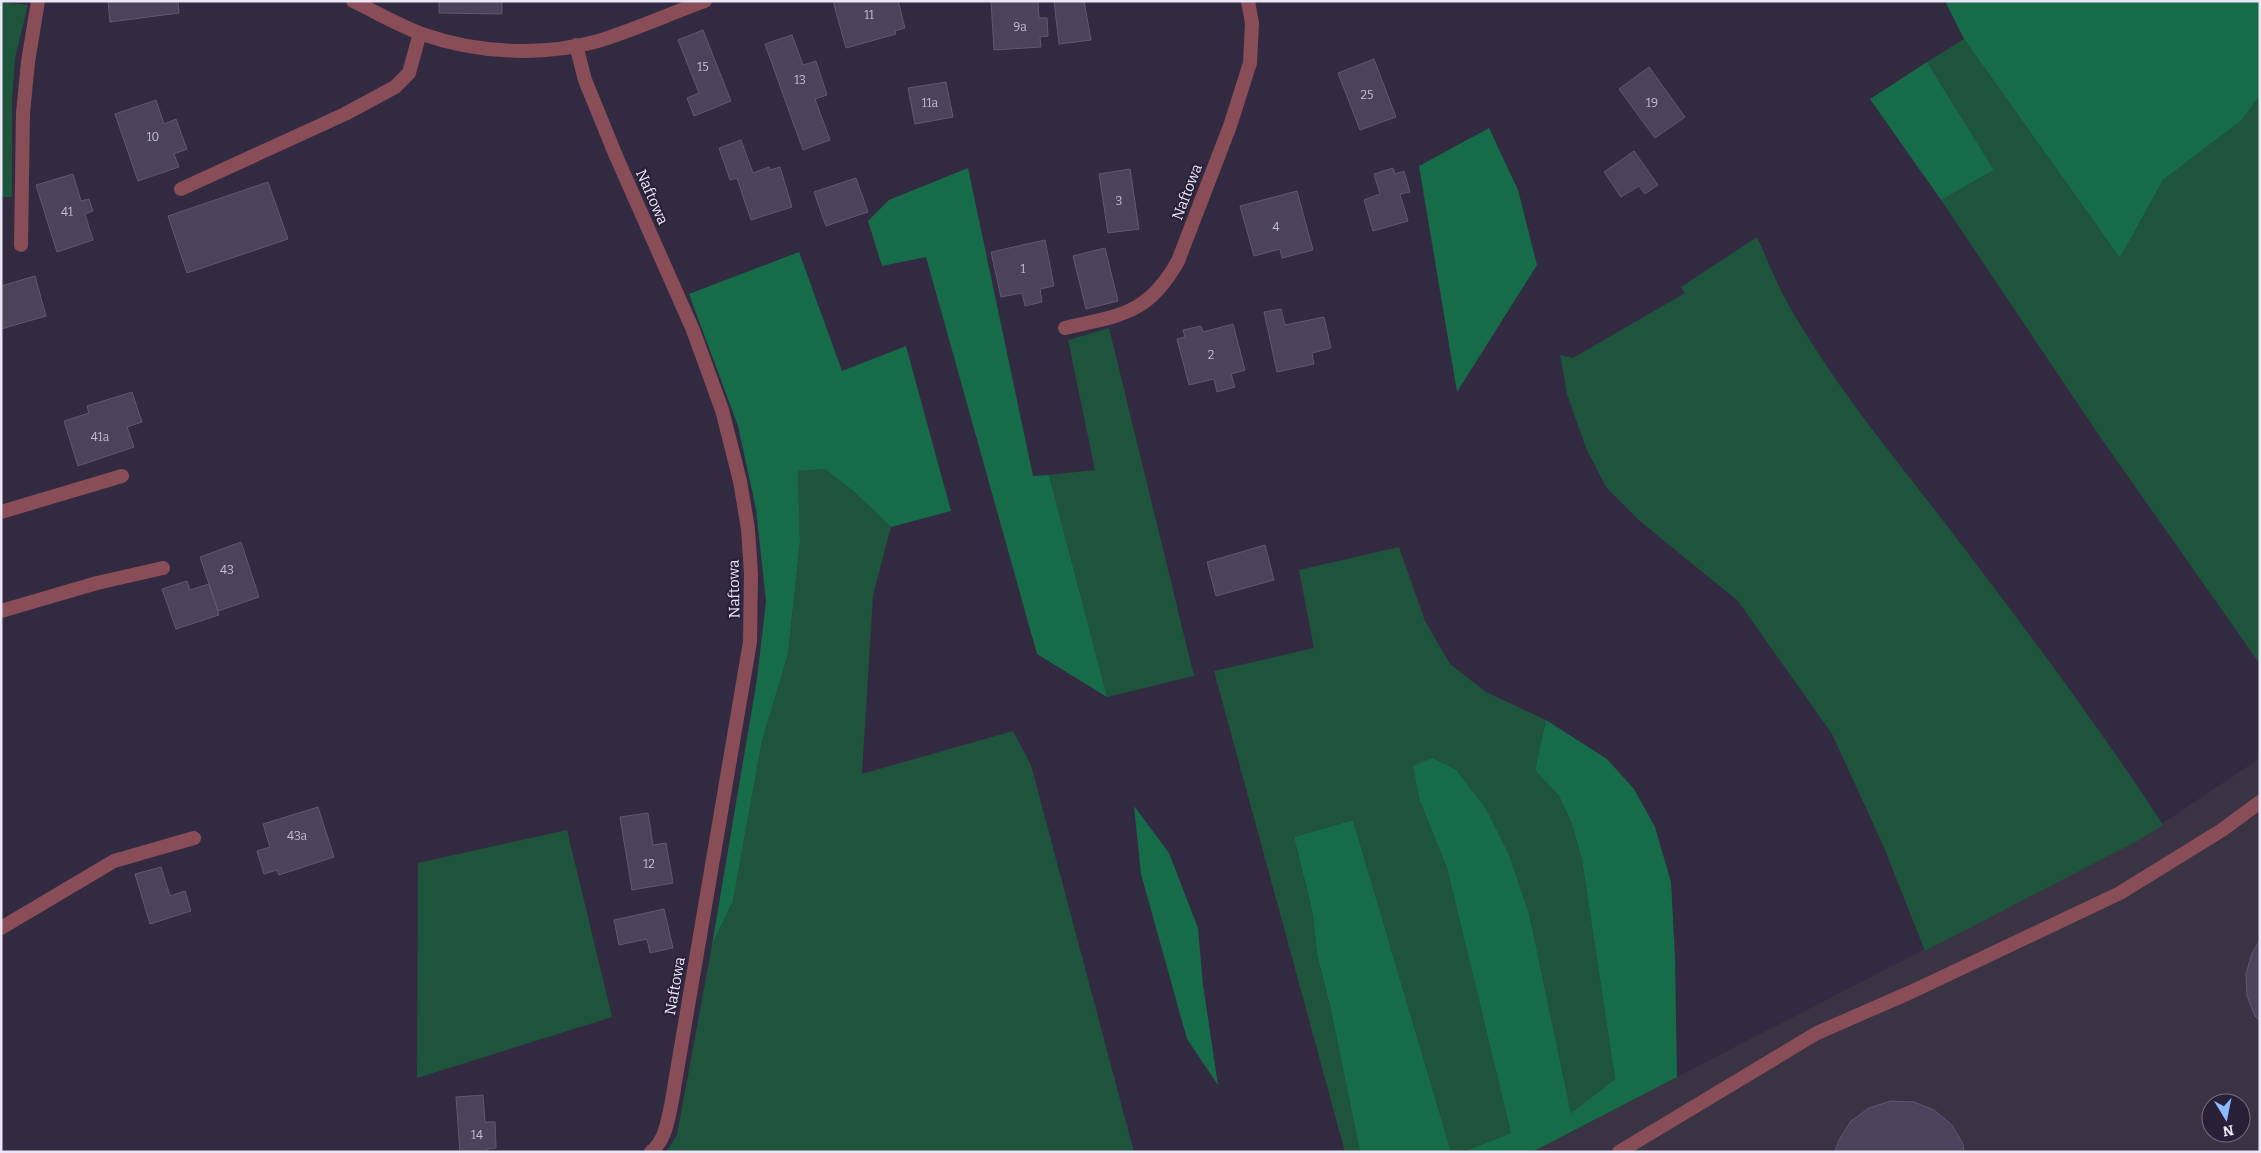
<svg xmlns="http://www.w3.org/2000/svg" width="2261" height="1153" font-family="Bitter,serif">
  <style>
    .industrial { fill: #3a3343; fill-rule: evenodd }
    .green { fill: #1f543c }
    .forest { fill: #166b48 }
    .building { fill: #4b425c; stroke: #605772 }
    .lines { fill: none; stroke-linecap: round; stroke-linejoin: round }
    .service { stroke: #884d57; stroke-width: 14 }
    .labels { text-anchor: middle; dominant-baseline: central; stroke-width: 4; stroke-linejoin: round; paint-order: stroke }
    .number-label { font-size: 12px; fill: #c3bdd0 }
    .street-label { font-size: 15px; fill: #ebe6f6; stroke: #282037 }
  </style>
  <rect width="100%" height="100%" fill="#322a41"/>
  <path class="industrial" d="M2260 758V1152H1531L2139 839ZM2211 1103H2241V1133H2211Z"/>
  <path class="green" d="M1 2 28 5 15 58 12 98V197H1Z
    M1964 39 2120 258 2163 180 2242 120 2260 95V664L2103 441 1941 200 1994 170 1927 62Z
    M1757 237C1767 259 1776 282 1787 302 1832 383 1892 454 1948 527 2022 624 2096 722 2163 825L2139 840 1925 951 1883 845 1832 734 1738 601 1641 522 1606 487 1586 448 1567 394 1560 355 1573 358 1685 293 1681 287Z
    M1109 328 1194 676 1107 697 1049 475 1095 470 1068 340Z
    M825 469 852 490 891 527 873 595 862 774 1013 731 1031 765 1134 1152H666L677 1135 712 945 733 901 762 741 788 654 800 542 798 471Z
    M1399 547 1425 621 1450 664 1486 692 1546 720 1535 770 1559 796 1572 824 1582 860 1615 1079 1571 1113 1529 913 1510 857 1420 801 1447 868 1511 1133 1463 1152H1451L1353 820 1294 837 1313 914 1317 954 1331 1010 1360 1152H1345L1214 671 1314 648 1299 570Z
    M567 830 612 1017 417 1078 418 863Z"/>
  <path class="forest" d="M1945 1H2260V95L2242 120 2163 180 2120 258 1964 39Z
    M1927 62 1994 170 1941 200 1870 99Z
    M1489 128 1518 190 1537 265 1457 392 1419 166Z
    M968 168 1033 476 1049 475 1107 697 1037 654 926 257 882 266 868 221 889 200Z
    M799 252 842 371 906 346 951 511 891 527 852 490 825 469 798 471 800 542 788 654 762 741 733 901 712 945 757 679 766 601 756 509 738 426 689 294Z
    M1546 720 1607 759 1634 789 1655 827 1671 882 1675 957 1677 1077 1532 1152H1463L1511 1133 1447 868 1420 801 1413 766 1432 758 1456 770 1486 809 1510 857 1529 913 1571 1113 1615 1079 1582 860 1572 824 1559 796 1535 770Z
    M1134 806 1169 853 1198 928 1203 985 1218 1085 1187 1039 1141 874Z
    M1353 820 1451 1152H1360L1331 1010 1317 954 1313 914 1294 837Z"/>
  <path class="building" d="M108 1H178L179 13 110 22Z
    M439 1H502V14L439 13Z
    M833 1H898L905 28 895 31 896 34 846 48Z
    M991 1H1038L1039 18H1047L1048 36 1040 37 1041 47 994 50Z
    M1054 1H1084L1091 40 1059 44Z
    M703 30 731 101 694 116 687 98 699 93 678 40Z
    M792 35 803 65 816 61 827 95 815 99 830 140 803 150 765 44Z
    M1374 59 1396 117 1360 130 1338 73Z
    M1649 67 1685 117 1655 138 1619 89Z
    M946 82 953 117 915 124 908 88Z
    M156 100 164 124 176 119 187 149 174 154 179 167 138 181 115 114Z
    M741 140 753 173 769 167 770 170 780 167 792 207 751 220 737 178 730 180 719 148Z
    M1634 151 1658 185 1645 194 1639 186 1621 197 1604 172Z
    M1393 168 1395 174 1404 171 1410 192 1400 194 1408 221 1373 231 1364 200 1380 194 1374 174Z
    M1130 169 1139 229 1108 233 1099 174Z
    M73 174 81 201 89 199 93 211 85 214 93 240 57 252 36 185Z
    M856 178 868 212 826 226 814 192Z
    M268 182 288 239 187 273 168 216Z
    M1297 191 1313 250 1282 258 1280 249 1254 256 1240 206Z
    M1045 240 1054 286 1040 289 1042 302 1025 306 1022 293 1001 297 991 252Z
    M1105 248 1118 301 1086 309 1073 256Z
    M35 276 46 316 1 329V286Z
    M1281 309 1285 325 1324 317 1331 348 1312 353 1314 364 1277 372 1264 312Z
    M1233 324 1245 370 1231 374 1235 387 1217 392 1214 379 1189 385 1177 339 1185 337 1183 330 1201 326 1203 332Z
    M132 392 142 422 127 427 134 447 78 466 64 421 89 413 87 406Z
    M241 542 259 597 218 611 200 557Z
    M1265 545 1274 580 1216 596 1207 562Z
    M187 581 190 590 209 584 219 615 176 629 162 589Z
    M318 807 334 857 279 875 277 870 264 874 257 851 270 847 263 824Z
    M648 813 653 845 666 843 673 883 632 890 620 817Z
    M161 867 170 896 185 891 191 911 150 924 135 874Z
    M664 909 673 948 650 953 647 939 619 945 614 920Z
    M2260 940V1021L2255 1016 2247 996 2246 974 2252 953Z
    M483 1095 485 1122H495L496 1148 487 1149V1152H460L456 1097Z
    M1891 1101 1914 1102 1934 1110 1952 1125 1963 1144 1964 1152H1835L1839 1140 1851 1121 1869 1108Z"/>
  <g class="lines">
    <path class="service" d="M353 1C376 12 398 25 422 34 476 53 542 57 598 41 634 30 669 14 705 1
      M576 45 585 80 616 156 693 330 722 410 740 481 748 529 751 574 750 642 671 1106C667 1124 665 1140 651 1152
      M181 189 345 114 395 87 409 73 420 33
      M21 245 23 113 28 62 38 1
      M1065 328C1120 315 1148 315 1178 261L1230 126 1250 63 1252 23 1248 1
      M1 512 122 476
      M1 611 97 583 163 568
      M1 928 114 861 194 838
      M1619 1152 1817 1033 1911 992 2120 893 2222 830 2260 802"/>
  </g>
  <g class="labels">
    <g class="number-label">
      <text x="869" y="15">11</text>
      <text x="1020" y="27">9a</text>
      <text x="703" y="67">15</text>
      <text x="800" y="80">13</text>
      <text x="1367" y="95">25</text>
      <text x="930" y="103">11a</text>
      <text x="1652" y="103">19</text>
      <text x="153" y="137">10</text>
      <text x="1119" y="201">3</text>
      <text x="67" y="212">41</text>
      <text x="1276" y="227">4</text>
      <text x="1023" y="269">1</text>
      <text x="1211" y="355">2</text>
      <text x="100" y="437">41a</text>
      <text x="227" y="570">43</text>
      <text x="297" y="836">43a</text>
      <text x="649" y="864">12</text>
      <text x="477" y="1135">14</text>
    </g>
    <g class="street-label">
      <text transform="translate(1187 192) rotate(-69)">Naftowa</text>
      <text transform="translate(652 197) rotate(66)">Naftowa</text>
      <text transform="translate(734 589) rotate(-91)">Naftowa</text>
      <text transform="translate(675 986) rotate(-80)">Naftowa</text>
    </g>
  </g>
  <rect width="2261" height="1153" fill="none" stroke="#ebe6f6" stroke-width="5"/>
  <g transform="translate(2226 1118) rotate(170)"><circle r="24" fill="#282037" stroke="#766f83"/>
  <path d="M0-4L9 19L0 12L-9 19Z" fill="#8fb8fd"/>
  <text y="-8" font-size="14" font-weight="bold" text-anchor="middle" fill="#ebe6f6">N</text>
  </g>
</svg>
